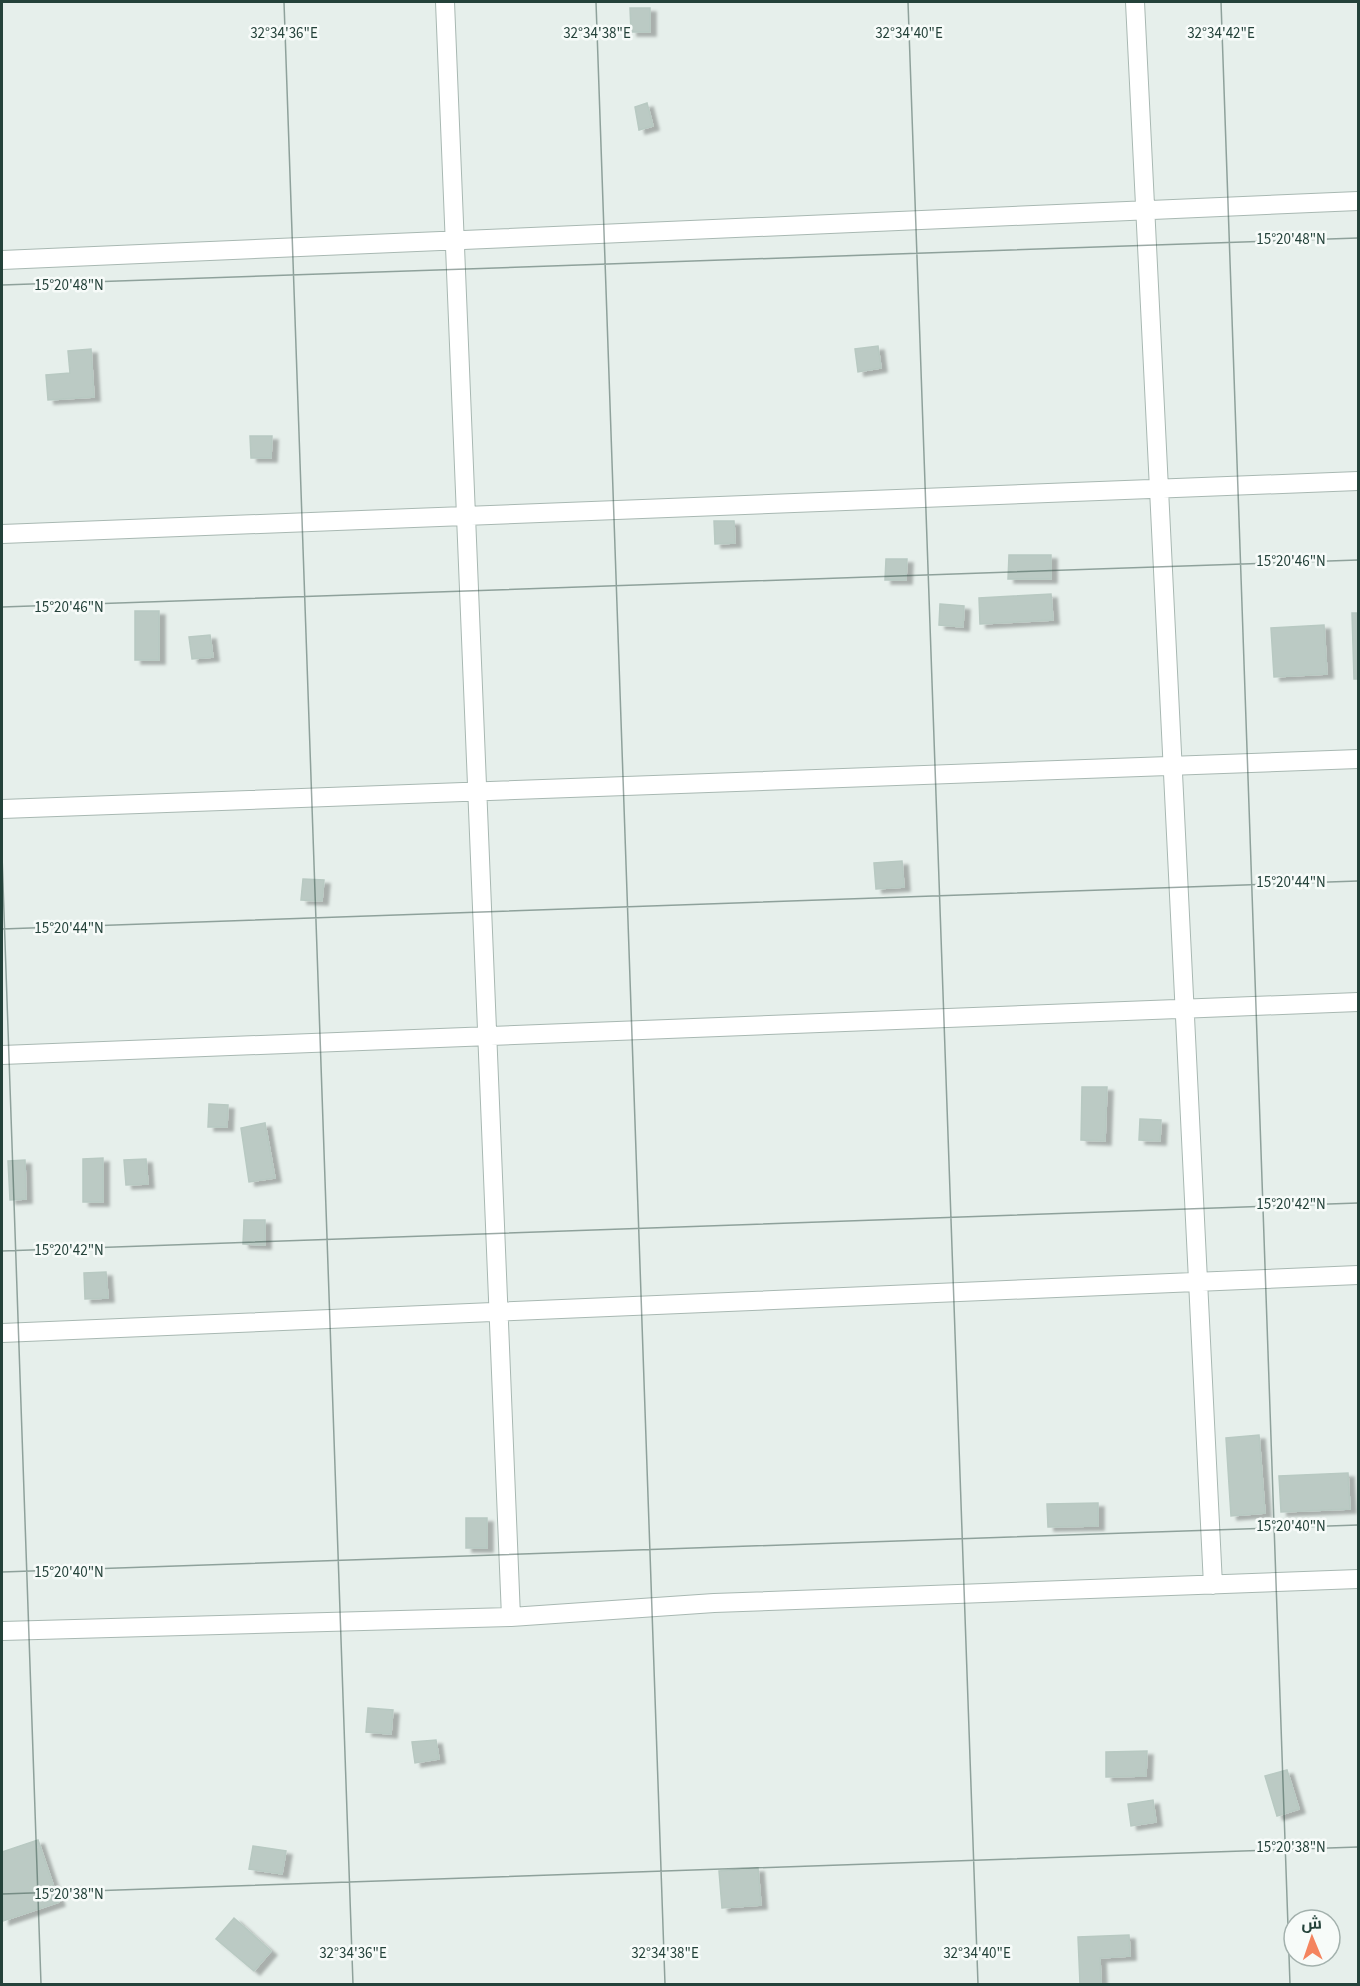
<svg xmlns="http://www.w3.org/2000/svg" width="1360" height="1986" font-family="'Source Sans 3',Cairo,sans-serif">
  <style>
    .building { fill: #bbcac4; stroke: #b8c9c2; stroke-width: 1.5; filter: url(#shadow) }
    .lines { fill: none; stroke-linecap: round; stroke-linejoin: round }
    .minor-casing { stroke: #a8b8b2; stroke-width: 20 }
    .minor { stroke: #fff; stroke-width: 18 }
    .ticks { fill: none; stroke: #24423a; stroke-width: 1.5; stroke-opacity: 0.45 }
    .ticks-label { font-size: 15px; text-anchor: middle; fill: #24423a; stroke: #f7fbf9; stroke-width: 5; stroke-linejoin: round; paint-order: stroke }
  </style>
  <defs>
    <filter id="shadow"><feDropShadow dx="6" dy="4" stdDeviation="1.5" flood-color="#0004"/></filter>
  </defs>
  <rect width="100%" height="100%" fill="#e6efeb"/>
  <path class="building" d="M630 8H650V32H631Z
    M647 103 653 126 639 130 635 107Z
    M878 346 881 368 858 372 855 349Z
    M91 349 94 397 48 400 46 375 70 373 68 351Z
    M250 436H272L271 458H251Z
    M714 521H734L735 543 715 544Z
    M1009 555H1051V579H1008Z
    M886 559H907L906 580H885Z
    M1051 594 1053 620 980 624 979 598Z
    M940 604 964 606 963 627 939 625Z
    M135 611H159V660H135Z
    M1352 613H1358V679H1354Z
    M1324 625 1327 674 1274 677 1271 628Z
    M210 635 213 657 192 659 189 637Z
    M902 861 904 887 876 889 874 863Z
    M303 879 324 880 322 901 301 900Z
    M1082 1087H1107L1105 1141 1081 1140Z
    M209 1104 228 1105 227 1127H208Z
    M1140 1119 1161 1120 1160 1141 1139 1140Z
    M265 1123 275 1178 249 1182 241 1128Z
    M103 1158V1202H83V1159Z
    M146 1159 148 1184 126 1185 124 1160Z
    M25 1160 26 1199 10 1200 8 1161Z
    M244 1220H265V1245L243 1244Z
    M106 1272 108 1298 85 1299 84 1273Z
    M1259 1435 1265 1513 1231 1516 1226 1438Z
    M1348 1473 1350 1509 1281 1512 1279 1476Z
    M1098 1503V1526L1048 1527 1047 1504Z
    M466 1518H487V1548H466Z
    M368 1708 393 1710 391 1734 366 1732Z
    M436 1740 439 1759 415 1763 412 1742Z
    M1147 1751 1146 1776 1106 1777V1752Z
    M1287 1770 1299 1809 1277 1816 1265 1776Z
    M1153 1800 1156 1822 1131 1826 1128 1804Z
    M38 1840 59 1902 3 1921 2 1852Z
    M253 1846 286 1851 282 1874 249 1869Z
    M758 1868 761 1905 722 1908 719 1871Z
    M234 1918 271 1951 254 1971 216 1939Z
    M1129 1935 1130 1956 1100 1958 1101 1984H1080L1078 1937Z"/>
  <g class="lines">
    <defs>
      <path id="minor" d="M445 2 511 1617
        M1135 2 1213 1585
        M2 260 1358 201
        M2 534 1358 481
        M2 809 1358 759
        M2 1055 1358 1002
        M2 1333 1358 1275
        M2 1631 511 1617 714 1603 1358 1579"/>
    </defs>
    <use href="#minor" class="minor-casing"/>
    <use href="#minor" class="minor"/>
  </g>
  <path class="ticks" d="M284 2 353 1984M596 2 665 1984M908 2 978 1984M1221 2 1290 1984M2 285 1358 238M2 607 1358 560M2 855 41 1984M2 929 1358 881M2 1251 1358 1203M2 1572 1358 1525M2 1894 1358 1847"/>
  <g class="ticks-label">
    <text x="284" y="38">32°34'36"E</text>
    <text x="597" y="38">32°34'38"E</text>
    <text x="909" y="38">32°34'40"E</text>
    <text x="1221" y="38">32°34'42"E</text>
    <text x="1291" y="244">15°20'48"N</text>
    <text x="69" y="290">15°20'48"N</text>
    <text x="1291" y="566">15°20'46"N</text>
    <text x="69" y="612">15°20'46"N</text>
    <text x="1291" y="887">15°20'44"N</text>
    <text x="69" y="933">15°20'44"N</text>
    <text x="1291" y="1209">15°20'42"N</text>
    <text x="69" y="1255">15°20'42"N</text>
    <text x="1291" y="1531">15°20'40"N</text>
    <text x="69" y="1577">15°20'40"N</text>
    <text x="1291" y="1852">15°20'38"N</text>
    <text x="69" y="1899">15°20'38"N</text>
    <text x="353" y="1958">32°34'36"E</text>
    <text x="665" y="1958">32°34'38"E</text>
    <text x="977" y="1958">32°34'40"E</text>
  </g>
  <rect width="1360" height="1986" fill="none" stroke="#24423a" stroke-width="6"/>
  <g transform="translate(1312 1938) rotate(358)"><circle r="28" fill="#f7fbf9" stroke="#a3b1ad" stroke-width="1.5"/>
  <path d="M0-4.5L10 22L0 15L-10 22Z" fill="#f4845f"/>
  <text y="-9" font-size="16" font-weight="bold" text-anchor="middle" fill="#24423a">ش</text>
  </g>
</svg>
